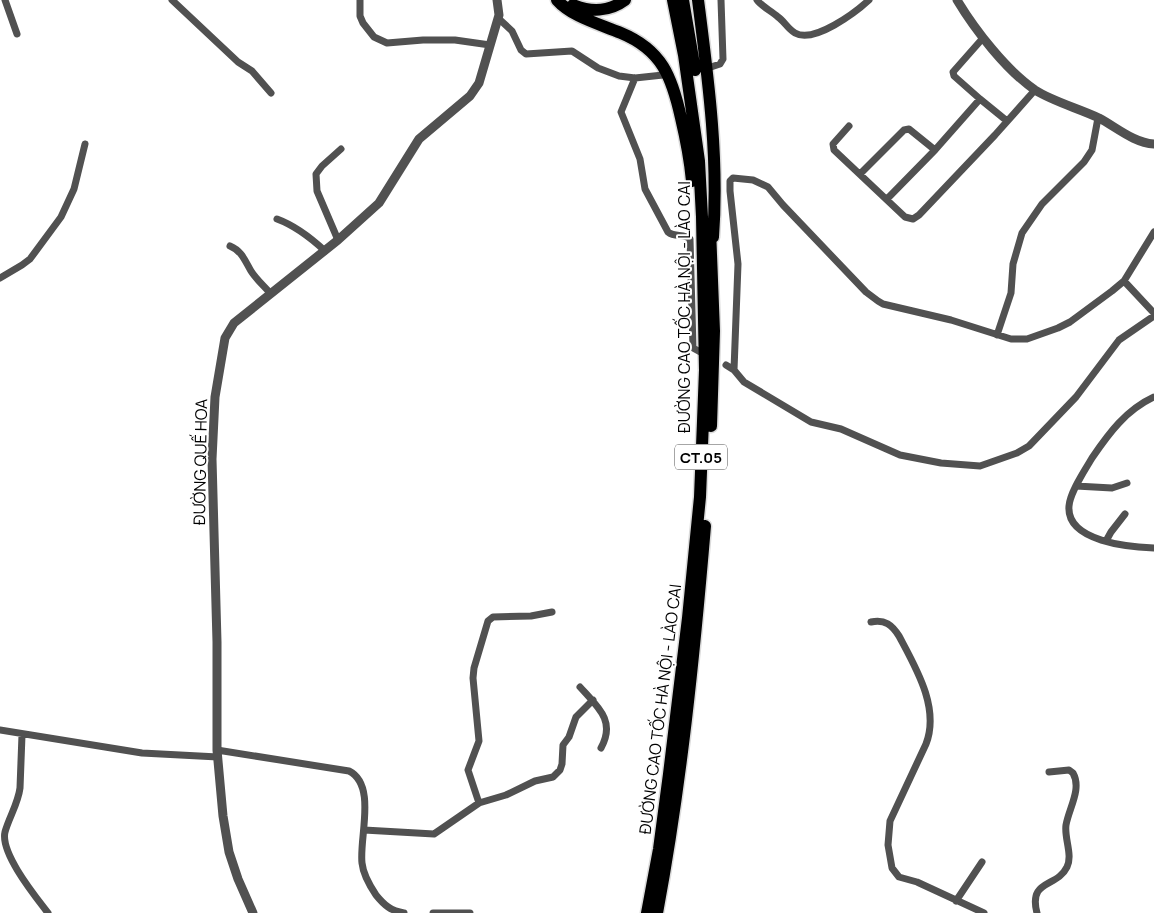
<svg xmlns="http://www.w3.org/2000/svg" width="1154" height="913" font-family="Manrope,sans-serif">
  <style>
    .lines { fill: none; stroke-linecap: round; stroke-linejoin: round }
    .motorway-casing { stroke: #dbdbdb; stroke-width: 15 }
    .minor { stroke: #515151; stroke-width: 7 }
    .tertiary { stroke: #515151; stroke-width: 9 }
    .motorway { stroke: #000; stroke-width: 12 }
    .labels { text-anchor: middle; dominant-baseline: central; stroke-width: 4; stroke-linejoin: round; paint-order: stroke }
    .shield { fill: #fff; stroke: #4c4c4c; stroke-width: 1 }
    .shield-label { font-size: 15px; font-weight: bold; fill: #000 }
    .street-label { font-size: 16px; fill: #000; stroke: #fff }
  </style>
  <rect width="100%" height="100%" fill="#fff"/>
  <g class="lines">
    <defs>
      <path id="motorway" d="M557 0C572 17 600 24 621 33 662 50 672 77 681 118 686 139 690 160 692 181
        M683 0 695 70
        M698 0C708 78 719 158 713 237
        M573 5C590 12 609 12 625 0
        M710 229 714 331 711 426
        M647 913 659 849 669 774 688 618 700 497 705 370 702 217 699 161 684 55 673 0
        M657 913C681 785 694 656 705 526"/>
    </defs>
    <use href="#motorway" class="motorway-casing"/>
    <path class="minor" d="M5 0 17 34
      M172 0 238 62 252 71 271 93
      M360 0V16L363 23 374 37 387 43 423 40H455L490 45
      M757 0C762 7 772 11 778 17 784 21 788 29 795 33 814 44 856 12 869 0
      M498 18 512 31 521 50 526 54 572 51 598 68 619 76 635 78 663 75
      M711 67 720 64 723 59 721 0
      M635 78 621 112 640 159 645 189 668 232C675 238 684 233 690 239L693 348 704 354
      M980 99 954 76 953 72 983 38
      M849 126 833 144 834 150 905 217 913 219 919 215 995 135 1035 90
      M860 174 904 130 909 129 935 150 980 99 1007 121
      M887 199 935 150
      M277 219C296 226 310 237 325 251
      M338 240 317 191 316 174 322 166 341 149
      M230 246C242 251 245 261 251 271 256 279 264 286 270 293
      M0 278 22 265 30 259 61 217 74 189 85 144
      M1124 281 1154 313
      M997 335 1011 293 1013 264 1022 233 1042 204 1084 162 1092 150 1098 118
      M726 365 734 370 744 382 811 422 841 429 900 455 941 463 980 466 1017 453 1029 446 1076 397 1119 340 1154 316
      M734 370 738 264 730 191V181L733 178 753 180 768 187 783 205 866 292 878 301 883 304 951 320 1011 339H1027L1058 328 1070 322 1112 291 1124 281 1154 232
      M1154 397C1126 410 1109 433 1092 458 1085 470 1070 492 1069 506 1066 542 1130 547 1154 548
      M1076 486 1112 488 1127 483
      M1106 541 1111 532 1125 514
      M871 622C885 619 892 625 899 636 916 668 940 708 926 744L890 821 888 845 892 868 899 877 917 882 984 913
      M580 687C598 707 616 721 601 748
      M0 730 142 753 218 757
      M22 735 20 788C18 804 9 817 5 832 0 853 35 896 48 913
      M217 750 349 771C377 785 359 838 362 863 363 873 370 886 376 895 384 905 391 911 404 913
      M479 803 468 770 479 741 473 678 474 668 488 621 493 617 531 616 552 612
      M364 830 434 834 479 803 506 795 535 781 553 777 560 770 562 764 563 745 569 737 576 717 593 700
      M956 901 982 862
      M433 913H470
      M1037 913C1028 879 1057 888 1067 867 1073 855 1064 838 1066 825 1069 808 1082 789 1073 773L1069 770 1049 772"/>
    <path class="tertiary" d="M957 0C975 30 1006 70 1035 90 1054 102 1078 108 1099 118 1116 127 1134 143 1154 144
      M253 913 238 879 229 852 223 816 217 750V642L212 459 215 397 225 338 234 323 338 240 379 203 419 139 470 96 479 83 499 15 497 0"/>
    <use href="#motorway" class="motorway"/>
  </g>
  <g class="labels">
    <rect class="shield" x="675" y="444.5" width="52" height="25" rx="4"/>
    <g class="shield-label">
      <text x="701" y="457">CT.05</text>
    </g>
    <g class="street-label">
      <text transform="translate(684 307) rotate(-90)">ĐƯỜNG CAO TỐC HÀ NỘI - LÀO CAI</text>
      <text transform="translate(200 462) rotate(-89)">ĐƯỜNG QUẾ HOA</text>
      <text transform="translate(660 709) rotate(-83)">ĐƯỜNG CAO TỐC HÀ NỘI - LÀO CAI</text>
    </g>
  </g>
</svg>
